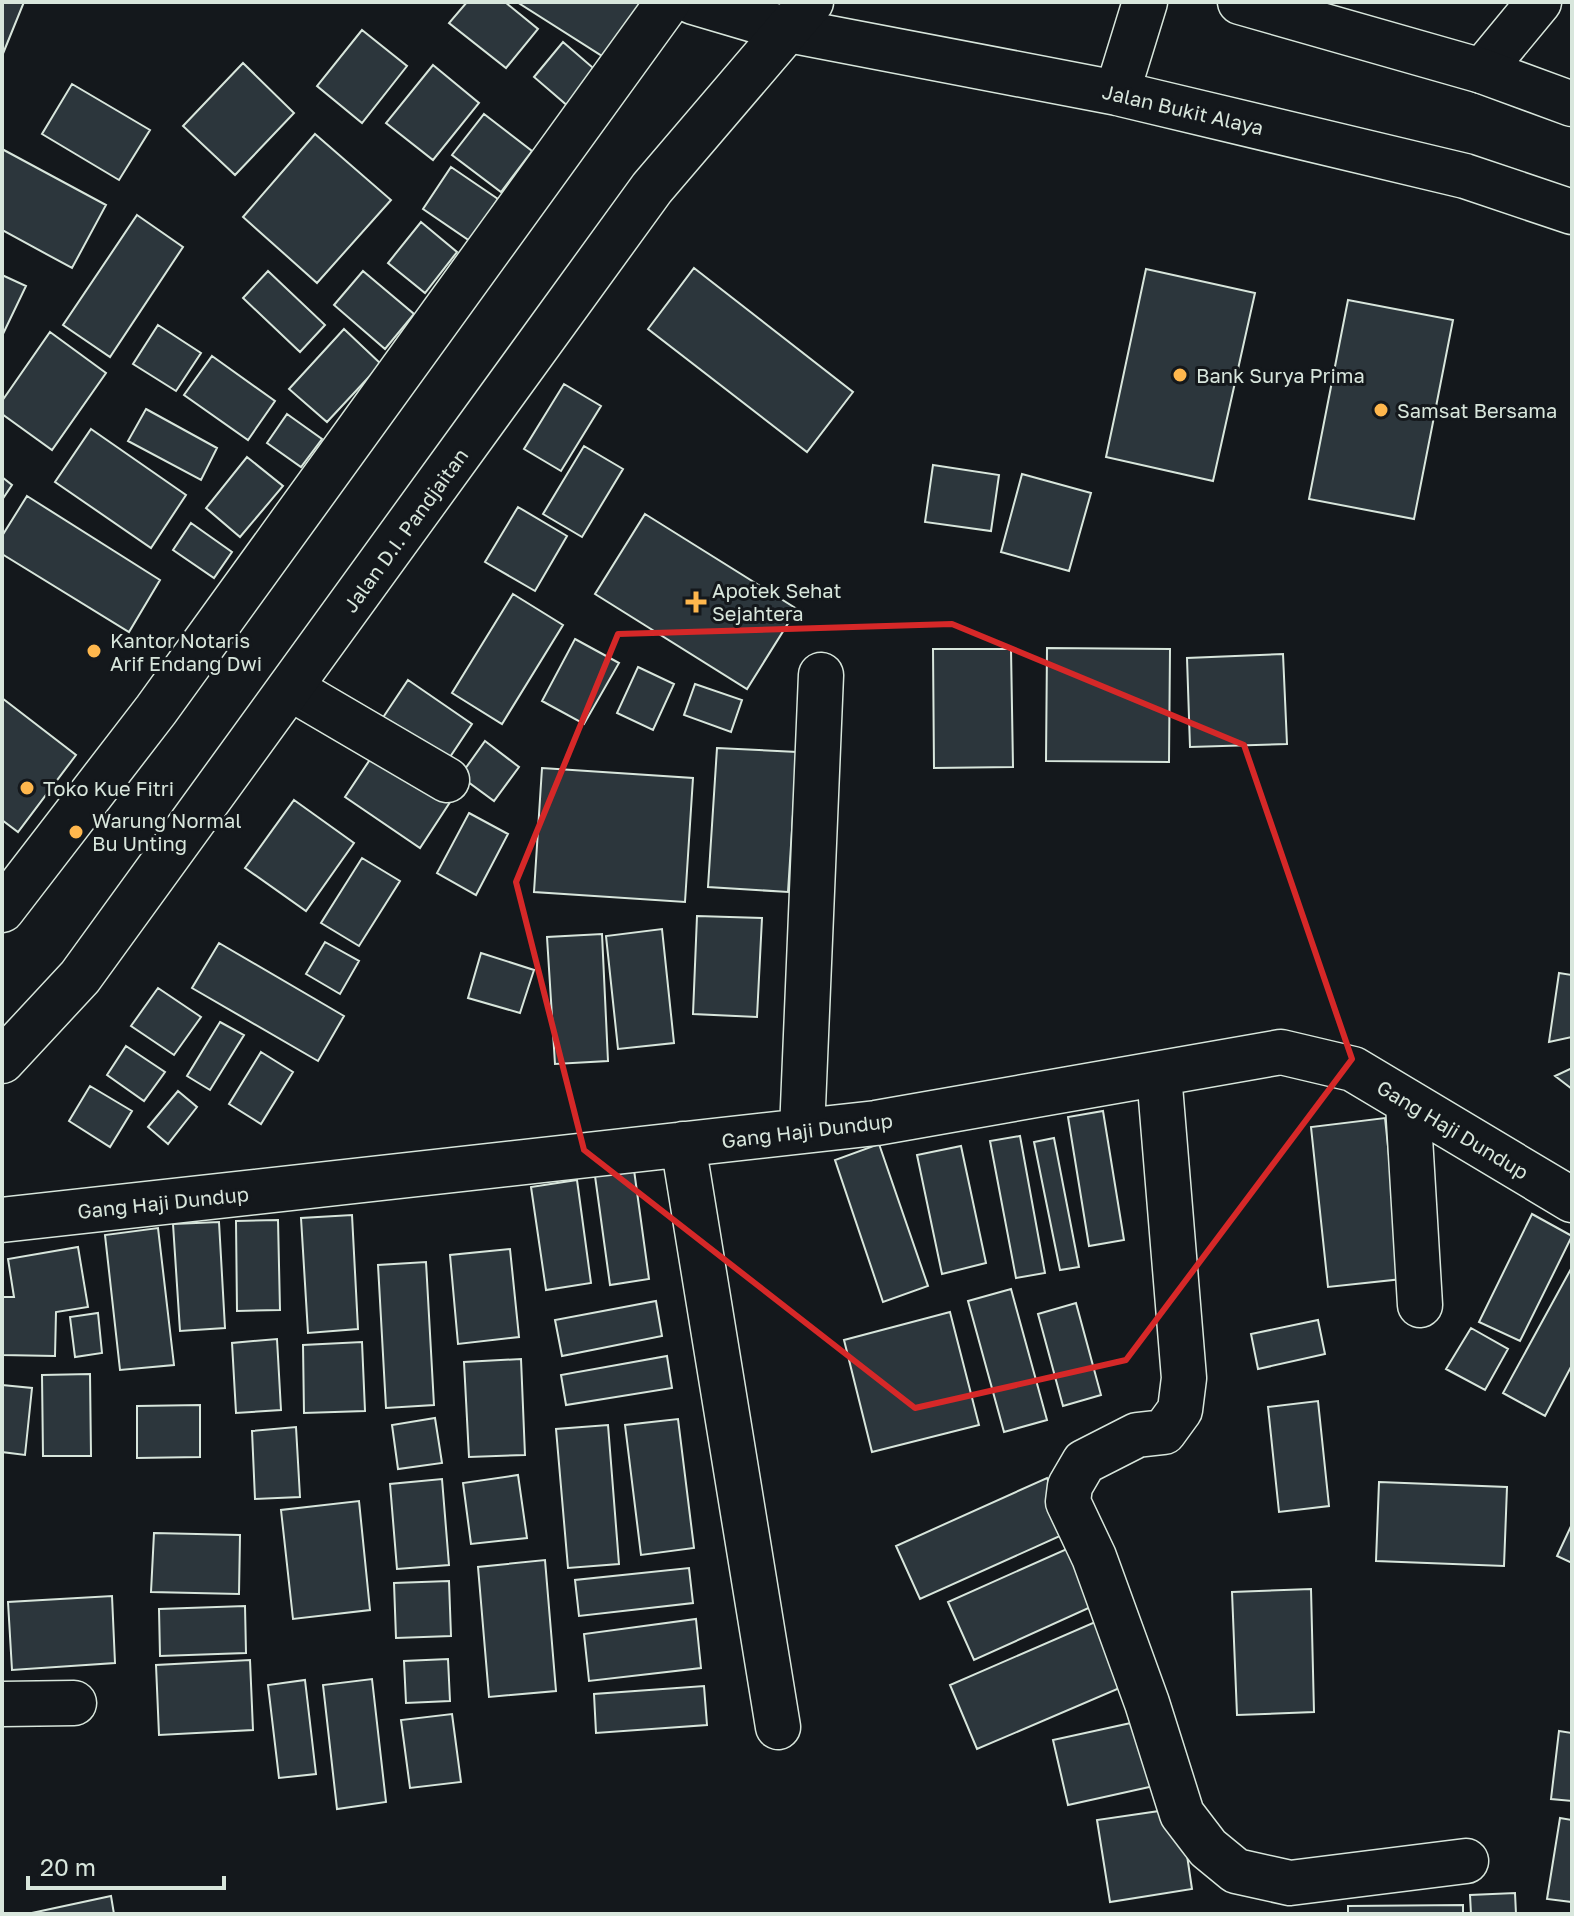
<svg xmlns="http://www.w3.org/2000/svg" width="1574" height="1916" font-family="'Golos Text',sans-serif">
  <style>
    .building { fill: #2c363c; stroke: #d8e6dc; stroke-width: 2 }
    .lines { fill: none; stroke-linecap: round; stroke-linejoin: round }
    .street-casing { stroke: #d8e6dc; stroke-width: 47 }
    .secondary-casing { stroke: #d8e6dc; stroke-width: 47 }
    .highway-casing { stroke: #d8e6dc; stroke-width: 47 }
    .street { stroke: #14181c; stroke-width: 44 }
    .secondary { stroke: #14181c; stroke-width: 44 }
    .highway { stroke: #14181c; stroke-width: 44 }
    .marked { fill: none; stroke: #d62828; stroke-width: 6; stroke-linejoin: round }
    .poi-dot { fill: #ffb74d; stroke: #14181c; stroke-width: 3 }
    .labels { text-anchor: middle; dominant-baseline: central; stroke-width: 6; stroke-linejoin: round; paint-order: stroke }
    .street-label { font-size: 20px; fill: #d8e6dc; stroke: #14181c }
    .poi-label { font-size: 20px; fill: #d8e6dc; stroke: #14181c; text-anchor: start }
  </style>
  <rect width="100%" height="100%" fill="#14181c"/>
  <path class="building" d="M2 2H24L2 56Z
    M467 2H505L538 29 506 68 449 23Z
    M517 2H647L610 61Z
    M362 30 407 66 362 123 317 86Z
    M563 42 599 73 569 107 534 77Z
    M243 63 294 113 235 175 183 126Z
    M433 65 479 103 433 160 386 123Z
    M72 84 150 130 119 180 42 134Z
    M484 114 532 151 501 192 452 155Z
    M315 134 391 200 317 283 243 217Z
    M2 149 106 205 72 268 2 230Z
    M451 167 498 199 470 241 423 209Z
    M137 215 183 247 110 357 63 325Z
    M421 222 457 252 425 293 388 263Z
    M694 268 853 392 807 452 648 329Z
    M1146 269 1255 293 1213 481 1106 457Z
    M268 271 325 325 300 352 243 298Z
    M363 271 414 314 385 349 334 305Z
    M2 275 26 286 2 336Z
    M1348 300 1453 320 1414 519 1309 499Z
    M158 325 201 353 176 391 133 364Z
    M344 329 381 364 327 422 289 389Z
    M50 332 106 373 52 450 2 414V401Z
    M212 356 275 401 248 440 184 395Z
    M564 384 601 406 561 471 524 449Z
    M146 409 217 448 201 480 128 441Z
    M287 414 322 439 301 467 267 443Z
    M91 429 186 495 151 548 55 482Z
    M584 446 623 469 582 537 543 514Z
    M247 457 283 486 240 537 206 508Z
    M933 465 999 475 991 531 925 522Z
    M1022 474 1091 493 1069 571 1001 552Z
    M2 477 12 485 2 500Z
    M27 496 160 580 129 632 2 554V536Z
    M518 507 567 536 535 591 485 562Z
    M645 514 797 609 747 689 595 594Z
    M191 523 232 552 214 578 173 550Z
    M513 594 563 625 502 724 452 693Z
    M575 639 619 663 584 724 542 701Z
    M1047 648 1170 649 1169 762 1046 761Z
    M933 649H1011L1013 767 934 768Z
    M1283 654 1287 744 1190 747 1187 658Z
    M638 667 674 684 653 730 617 713Z
    M408 680 472 724 444 766 380 722Z
    M695 684 742 700 731 732 684 715Z
    M2 698 76 755 18 832 2 820Z
    M485 741 519 767 494 801 460 776Z
    M381 743 456 793 420 848 345 797Z
    M717 748 797 752 788 892 708 887Z
    M542 768 693 778 685 902 534 892Z
    M294 800 354 843 306 911 245 868Z
    M469 813 508 834 476 895 437 873Z
    M362 858 400 881 359 946 321 923Z
    M697 916 762 918 757 1017 693 1014Z
    M662 929 674 1043 618 1049 606 936Z
    M602 934 608 1061 555 1064 547 937Z
    M325 942 359 961 340 994 306 974Z
    M219 943 344 1016 318 1061 192 988Z
    M481 953 534 970 520 1013 468 998Z
    M1559 973 1572 975V1037L1549 1042Z
    M158 988 201 1017 174 1055 131 1026Z
    M220 1022 244 1035 210 1090 187 1076Z
    M126 1046 165 1072 144 1101 107 1075Z
    M261 1052 293 1072 261 1124 229 1104Z
    M1572 1068V1089L1555 1076Z
    M90 1086 132 1111 110 1147 69 1121Z
    M178 1091 197 1107 168 1144 148 1127Z
    M1103 1111 1124 1240 1089 1246 1068 1117Z
    M1385 1118 1402 1279 1328 1287 1311 1127Z
    M1020 1136 1045 1273 1016 1278 990 1141Z
    M1054 1138 1079 1267 1060 1270 1034 1142Z
    M879 1144 928 1286 883 1302 835 1160Z
    M961 1146 986 1263 942 1274 917 1155Z
    M634 1170 649 1279 610 1285 595 1176Z
    M577 1180 591 1283 546 1290 531 1187Z
    M1532 1214 1572 1236 1520 1341 1479 1322Z
    M352 1215 358 1329 308 1333 301 1218Z
    M278 1220 280 1310 237 1311 236 1221Z
    M219 1222 225 1328 180 1331 173 1224Z
    M158 1228 174 1365 120 1370 105 1235Z
    M78 1247 88 1307 56 1312 55 1356 2 1355V1297H14L8 1259Z
    M510 1249 519 1337 458 1344 450 1255Z
    M426 1262 434 1405 386 1408 378 1265Z
    M1572 1267V1365L1545 1416 1503 1393Z
    M1011 1289 1047 1420 1004 1432 968 1301Z
    M656 1301 662 1336 562 1356 555 1320Z
    M1076 1303 1101 1395 1063 1406 1038 1314Z
    M950 1312 979 1425 872 1452 844 1340Z
    M98 1313 102 1353 75 1357 70 1317Z
    M1318 1320 1325 1354 1258 1369 1251 1334Z
    M1471 1328 1508 1349 1485 1390 1446 1369Z
    M277 1339 281 1410 236 1413 232 1343Z
    M362 1342 365 1411 304 1413 303 1345Z
    M667 1356 672 1388 566 1405 561 1375Z
    M521 1359 525 1455 469 1457 464 1362Z
    M90 1374 91 1456H43L42 1375Z
    M2 1385 32 1388 25 1455 2 1452Z
    M1318 1401 1329 1506 1279 1512 1268 1407Z
    M200 1405V1457L137 1458V1406Z
    M435 1418 442 1463 398 1469 392 1425Z
    M678 1419 694 1548 641 1555 625 1425Z
    M608 1425 619 1564 568 1568 556 1429Z
    M296 1427 300 1497 255 1499 252 1431Z
    M518 1475 527 1538 471 1544 463 1483Z
    M1047 1478 1071 1531 920 1599 896 1546Z
    M442 1479 449 1565 397 1569 390 1484Z
    M1379 1482 1507 1487 1504 1566 1376 1561Z
    M359 1501 370 1610 293 1619 281 1510Z
    M1572 1524V1563L1557 1556Z
    M154 1533 240 1535 239 1594 151 1592Z
    M1078 1544 1104 1601 974 1660 948 1602Z
    M545 1560 556 1691 489 1697 478 1567Z
    M689 1568 693 1603 579 1616 575 1580Z
    M449 1581 451 1636 396 1638 394 1583Z
    M1311 1589 1314 1712 1237 1715 1232 1592Z
    M112 1596 115 1663 12 1670 8 1602Z
    M245 1606 246 1653 160 1656 159 1609Z
    M1109 1616 1136 1681 977 1749 950 1685Z
    M696 1619 701 1668 589 1681 584 1634Z
    M448 1659 450 1701 406 1703 404 1661Z
    M250 1660 253 1730 159 1735 156 1665Z
    M372 1679 386 1802 337 1809 323 1685Z
    M305 1680 316 1774 279 1778 268 1685Z
    M704 1686 707 1725 596 1733 594 1694Z
    M452 1714 461 1782 410 1788 401 1720Z
    M1140 1721 1154 1786 1068 1805 1053 1740Z
    M1559 1731 1572 1733V1801L1551 1799Z
    M1180 1808 1192 1889 1110 1902 1097 1820Z
    M1560 1818 1572 1820V1902L1547 1899Z
    M1515 1893 1516 1914H1471L1470 1895Z
    M111 1896 114 1914H27Z
    M1463 1905V1914H1348V1906Z"/>
  <g class="lines">
    <defs>
      <path id="street" d="M1482 71 1539 2
        M290 688 447 780
        M1159 1074 1184 1378 1180 1410 1164 1432 1137 1435 1084 1462 1070 1486 1068 1502 1094 1557 1147 1703 1182 1814 1208 1848 1236 1871 1290 1883 1466 1861
        M1408 1104 1420 1305
        M802 1131 821 675
        M683 1144 778 1727
        M2 1220 876 1123 1281 1052 1353 1069 1572 1200
        M2 1704 74 1703"/>
      <path id="secondary" d="M693 2 788 30 1117 93 1465 176 1572 212
        M1240 2 1482 71 1572 104
        M1117 93 1145 2"/>
      <path id="highway" d="M2 910 156 710 668 2
        M2 1061 80 977 652 188 811 2"/>
    </defs>
    <use href="#street" class="street-casing"/>
    <use href="#secondary" class="secondary-casing"/>
    <use href="#highway" class="highway-casing"/>
    <use href="#street" class="street"/>
    <use href="#secondary" class="secondary"/>
    <use href="#highway" class="highway"/>
  </g>
  <path class="marked" d="M952 624 1244 745 1352 1059 1126 1360 915 1408 584 1150 516 882 618 634Z"/>
  <g class="poi-dot">
    <circle cx="1180" cy="375" r="8"/>
    <circle cx="1381" cy="410" r="8"/>
    <path d="M692 590h8v8h8v8h-8v8h-8v-8h-8v-8h8z"/>
    <circle cx="94" cy="651" r="8"/>
    <circle cx="27" cy="788" r="8"/>
    <circle cx="76" cy="832" r="8"/>
  </g>
  <g class="labels">
    <g class="street-label">
      <text transform="translate(1183 109) rotate(13)">Jalan Bukit Alaya</text>
      <text transform="translate(405 530) rotate(-54)">Jalan D.I. Pandjaitan</text>
      <text transform="translate(1453 1129) rotate(31)">Gang Haji Dundup</text>
      <text transform="translate(807 1130) rotate(-7)">Gang Haji Dundup</text>
      <text transform="translate(163 1202) rotate(-6)">Gang Haji Dundup</text>
    </g>
    <g class="poi-label">
      <text x="1196" y="375">Bank Surya Prima</text>
      <text x="1397" y="410">Samsat Bersama</text>
      <text x="712" y="590">Apotek Sehat<tspan x="712" dy="23">Sejahtera</tspan></text>
      <text x="110" y="640">Kantor Notaris<tspan x="110" dy="23">Arif Endang Dwi</tspan></text>
      <text x="43" y="788">Toko Kue Fitri</text>
      <text x="92" y="820">Warung Normal<tspan x="92" dy="23">Bu Unting</tspan></text>
    </g>
  </g>
  <rect width="1574" height="1916" fill="none" stroke="#d8e6dc" stroke-width="8"/>
  <path d="M28 1876v12h196v-12" fill="none" stroke="#d8e6dc" stroke-width="4"/>
  <text x="40" y="1876" font-size="24" fill="#d8e6dc" stroke="#14181c" stroke-width="6" paint-order="stroke">20 m</text>
</svg>
